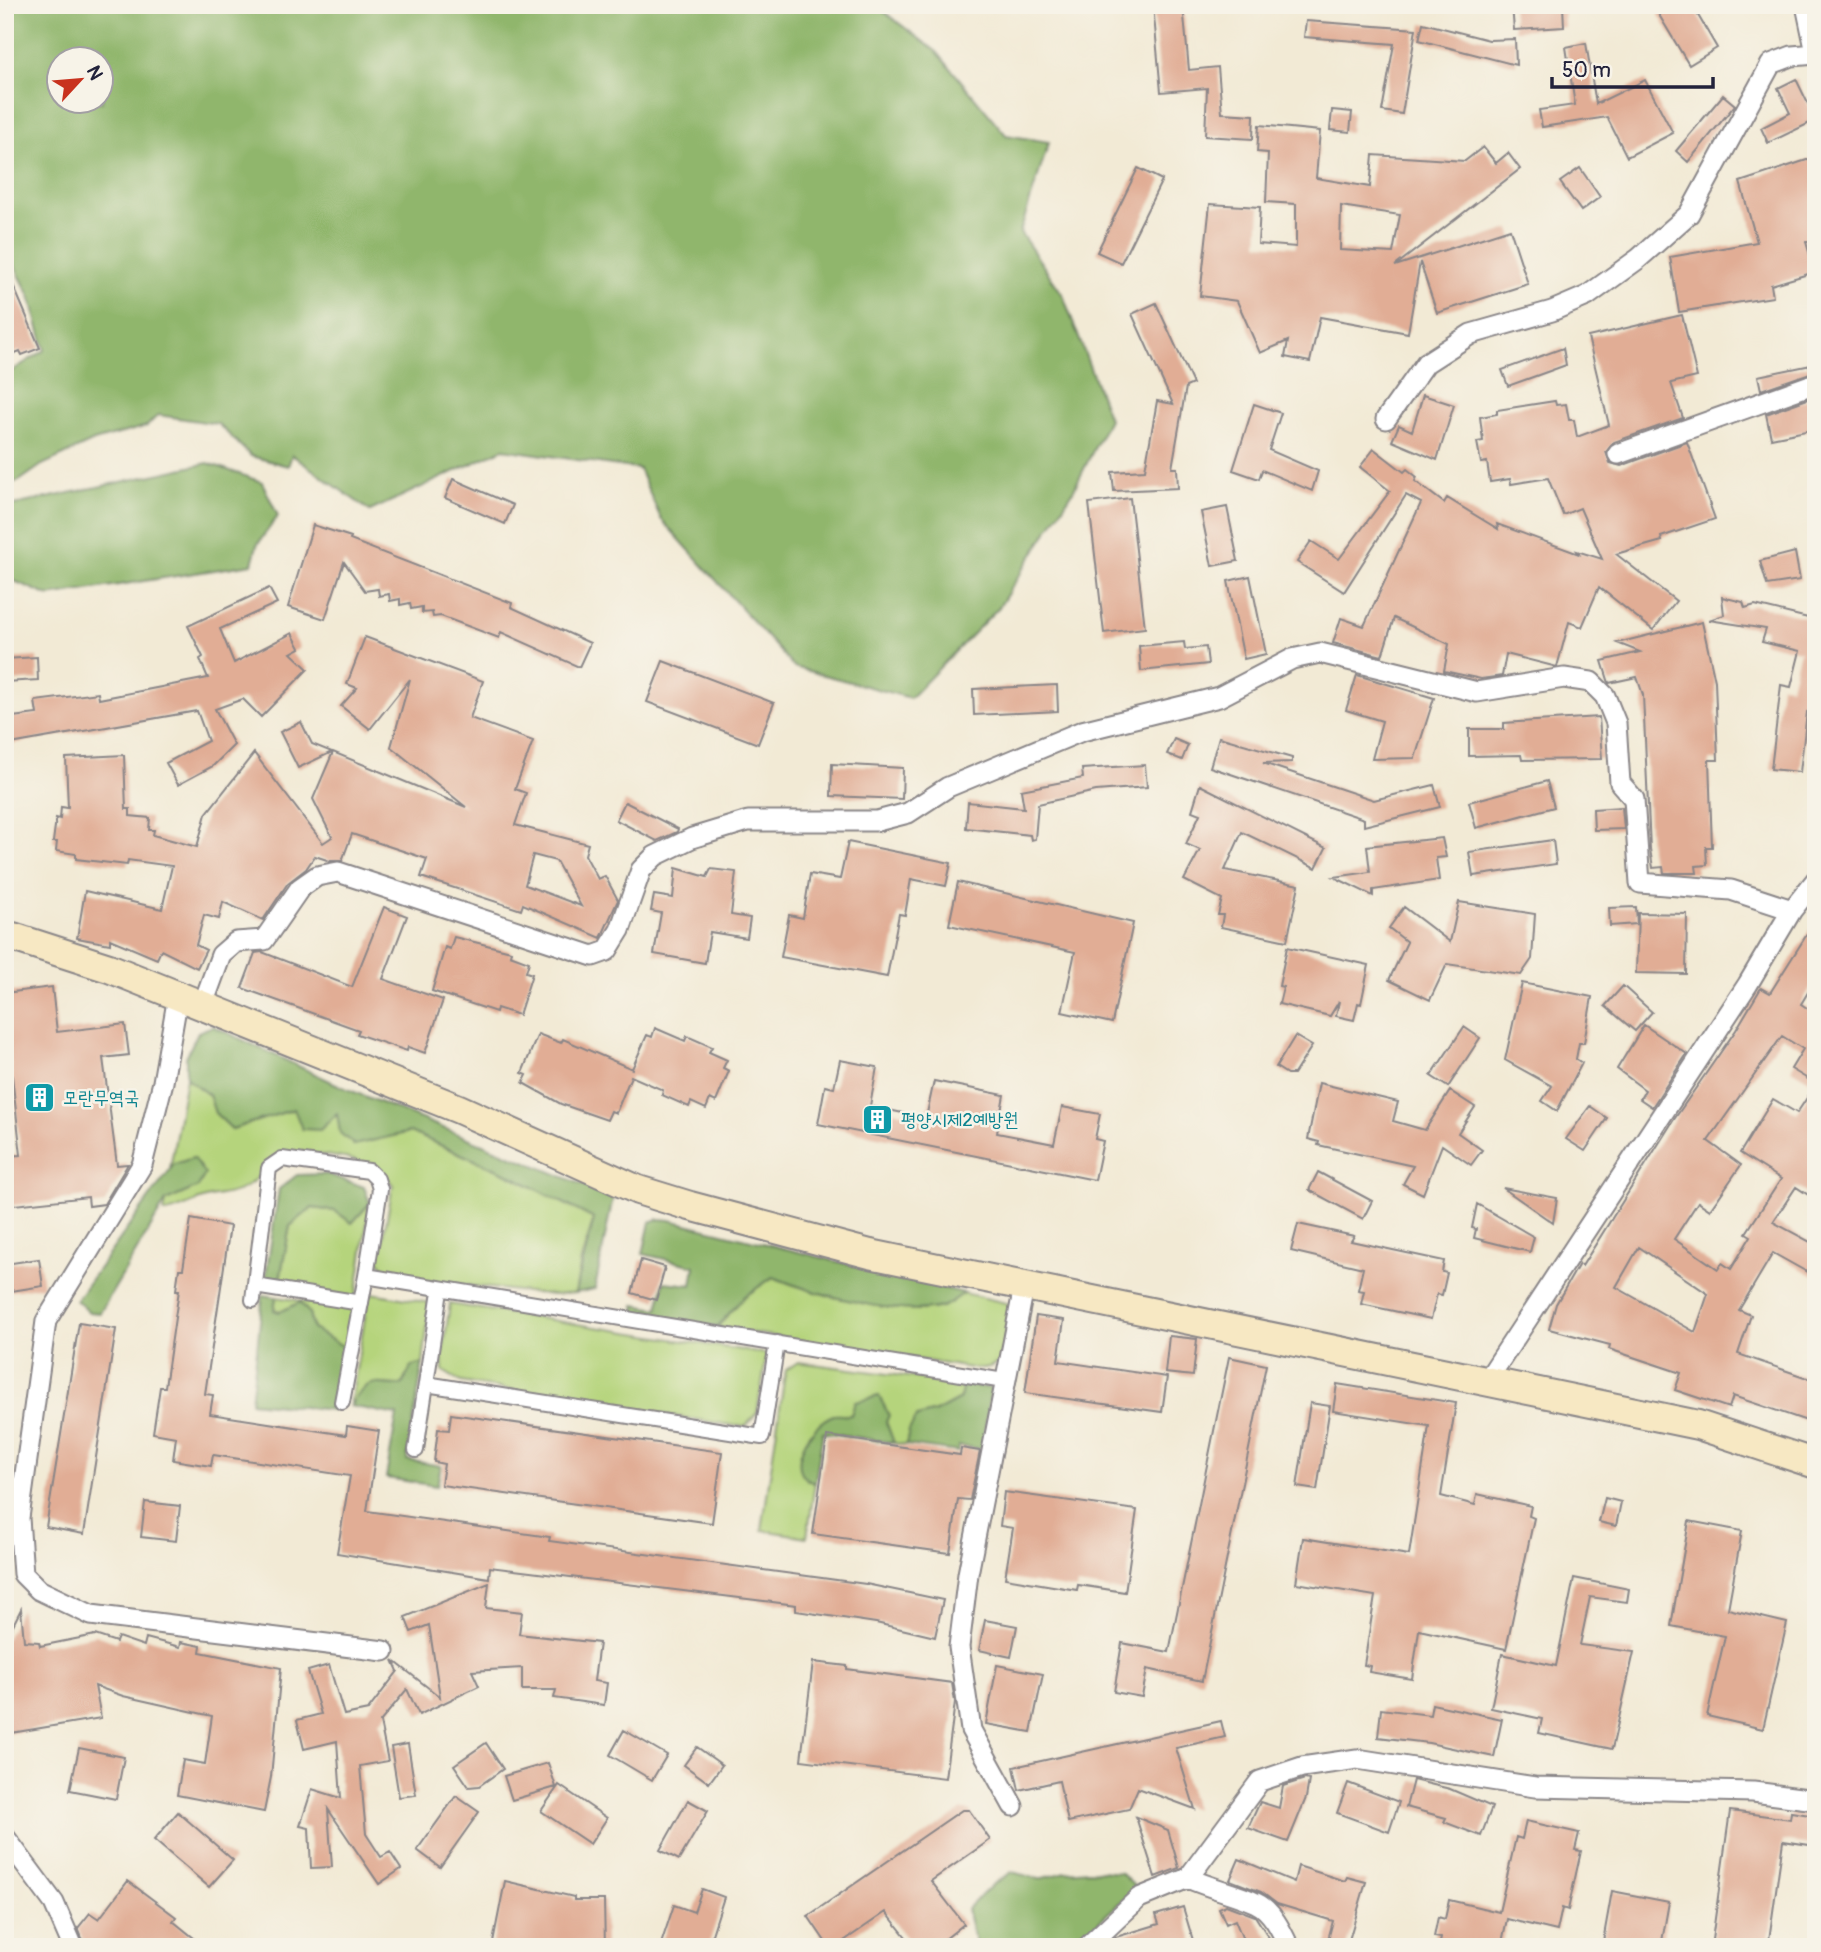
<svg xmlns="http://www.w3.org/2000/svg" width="1821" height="1952" font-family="Pangolin,'Poor Story',sans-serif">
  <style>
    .green { fill: #b5d47c; stroke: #6c7b5c; stroke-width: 2 }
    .forest { fill: #90b66c; stroke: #596c54; stroke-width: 2; fill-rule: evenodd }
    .building { fill: #e1ad95; fill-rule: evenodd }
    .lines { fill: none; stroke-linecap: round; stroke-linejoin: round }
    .pedestrian-casing { stroke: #8a8688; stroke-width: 18 }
    .minor-casing { stroke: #8a8688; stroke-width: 23 }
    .secondary-casing { stroke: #8a8688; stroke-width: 32 }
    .pedestrian { stroke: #fff; stroke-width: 14 }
    .minor { stroke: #fff; stroke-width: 19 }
    .secondary { stroke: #f7e8c3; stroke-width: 28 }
    .labels { text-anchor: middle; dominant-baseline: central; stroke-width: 5; stroke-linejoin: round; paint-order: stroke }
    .culture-label { font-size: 19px; fill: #0d838f; stroke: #f7f3e8; text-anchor: start }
  </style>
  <rect width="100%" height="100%" fill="#f7f3e8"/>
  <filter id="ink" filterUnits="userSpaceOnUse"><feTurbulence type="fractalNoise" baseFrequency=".0143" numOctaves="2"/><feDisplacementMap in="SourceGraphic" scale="14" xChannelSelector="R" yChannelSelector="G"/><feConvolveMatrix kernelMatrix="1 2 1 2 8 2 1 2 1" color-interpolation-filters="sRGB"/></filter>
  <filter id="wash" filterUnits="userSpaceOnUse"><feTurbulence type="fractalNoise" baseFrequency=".00686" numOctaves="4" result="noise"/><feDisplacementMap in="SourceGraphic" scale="28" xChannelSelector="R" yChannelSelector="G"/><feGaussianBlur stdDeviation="1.57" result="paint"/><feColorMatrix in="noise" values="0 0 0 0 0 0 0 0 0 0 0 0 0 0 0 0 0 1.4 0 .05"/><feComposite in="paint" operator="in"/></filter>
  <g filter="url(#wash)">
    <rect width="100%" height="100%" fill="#f2ead5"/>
    <path class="green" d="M186 1078 209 1095 215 1113 232 1129 295 1109 337 1113 353 1145 410 1132 510 1175 594 1219 581 1260 575 1293 553 1295 392 1277 379 1261 393 1185C372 1155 331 1157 297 1152 265 1157 267 1175 244 1188 234 1194 218 1195 206 1198 192 1202 179 1210 164 1213L166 1201 198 1187 174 1164 170 1169Z
      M370 1203 356 1298 279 1284 290 1226 312 1208 335 1211 352 1223Z
      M773 1277C812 1293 900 1318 941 1307 950 1305 957 1297 964 1293L1010 1304 1000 1362 989 1367 977 1369 717 1327 744 1297Z
      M372 1293 430 1303 423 1363 407 1374 402 1385C368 1386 372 1375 350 1406L368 1299Z
      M276 1297 353 1309 346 1348 313 1329 309 1313 274 1310Z
      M450 1304 767 1354 757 1413 746 1426H736L461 1382 443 1371 442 1358Z
      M798 1362 963 1384 960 1399 936 1412 917 1417 909 1430 906 1445 894 1443 886 1422 855 1405 851 1415H833L808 1435 807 1480 815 1483 807 1537 762 1530 784 1380 786 1370Z"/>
    <path class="forest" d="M5 5H875L937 52 1006 135 1049 142 1020 232 1063 295 1109 419 1072 493 999 607 910 698 794 667 661 519 639 469 503 449 370 511 292 455 288 466 251 456 218 424 158 415 147 426 94 441 42 465 19 481 5 484V375L45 350 30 296 5 247ZM60 60H102V102H60Z
      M208 463 262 482 278 516 257 545 252 564 49 596 5 577V507Z
      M213 1026 347 1089 613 1197 595 1289 575 1293 594 1219 510 1175 410 1132 354 1145 340 1133 337 1114 320 1130 302 1129 294 1109 232 1129 215 1113 209 1095 186 1078V1057L198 1032Z
      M193 1158 205 1174 198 1187 166 1201 100 1313 89 1312 76 1300 174 1164Z
      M327 1174 364 1187 370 1203 352 1223 335 1211 312 1208 290 1226 279 1284 265 1282 279 1189 297 1175Z
      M659 1219 670 1220 964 1293C957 1297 950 1305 941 1307 901 1318 812 1293 773 1277L744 1297 717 1327 636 1314 635 1305 658 1309 664 1282 692 1285 695 1266 643 1254 650 1222Z
      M263 1295 276 1297 274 1310 280 1312 300 1302 309 1313 313 1329 346 1348 333 1410 251 1402Z
      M423 1363 407 1460 441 1466 437 1486 386 1478 397 1415 350 1406C372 1374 368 1386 402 1385L411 1367Z
      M963 1384 991 1388 982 1449 959 1446 958 1452 906 1445 909 1430 917 1417 936 1412 960 1399Z
      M879 1396 889 1415 886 1422 894 1443 823 1432 815 1483C781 1472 810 1422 834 1415 838 1414 846 1416 851 1415L855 1402Z
      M1089 1870 1121 1873 1136 1888 1085 1934 1075 1947H982L975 1941 967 1909 992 1885 1012 1872 1039 1879 1066 1872Z"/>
    <g id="blocks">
      <path class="building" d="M1153 5H1183L1189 70 1218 67 1222 113 1254 115 1253 139 1205 136 1207 88 1161 92Z
        M1512 5H1563L1564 27 1514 30Z
        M1653 5H1692L1717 48 1689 65Z
        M1306 21 1416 29 1402 114 1382 111 1394 44 1304 37Z
        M1423 23 1489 40 1515 39 1516 65 1419 40Z
        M1586 43 1596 104 1645 80 1673 133 1627 157 1607 117 1542 127 1539 110 1575 105 1566 47Z
        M1796 79 1816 120 1768 143 1761 128 1790 113 1778 88Z
        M1723 95 1735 105 1688 162 1676 151Z
        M1332 110 1352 112 1350 132 1330 130Z
        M1259 125 1320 131 1316 178 1370 187 1373 155 1465 161 1483 147 1496 163 1508 153 1520 169 1395 266 1510 229 1528 284 1437 313 1420 262 1408 333 1320 317 1310 362 1285 357 1288 341 1260 353 1237 301 1200 296 1210 204 1260 207 1258 244 1296 247V204L1266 202 1268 153 1257 152ZM1341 206 1400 215 1393 253 1340 250Z
        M1816 157V239L1806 242 1815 272 1771 285 1773 297 1679 312 1670 257 1757 242 1740 182Z
        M1138 168 1162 180 1121 263 1097 252Z
        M1580 168 1600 197 1581 211 1560 182Z
        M5 266 40 348 22 355 20 351 5 357Z
        M1156 303 1193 384 1186 387 1172 468H1177L1178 488 1114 491 1112 472 1145 470 1157 401 1173 404 1132 314Z
        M1682 315 1697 377 1671 383 1683 418 1614 442 1606 452 1610 463 1621 466 1687 442 1715 519 1661 537 1662 541 1616 554 1676 601 1653 630 1599 587 1582 627 1569 622 1557 667 1506 654 1502 676 1481 679 1444 671 1449 644 1394 618 1382 656 1333 643 1341 618 1364 626 1421 503 1406 495 1344 592 1297 562 1311 541 1339 559 1390 491 1360 467 1374 449 1404 472 1407 469 1417 477 1415 481 1444 503 1447 498 1498 529 1497 524 1579 554 1577 551 1602 559 1580 508 1563 515 1548 478 1511 484 1510 479 1490 482 1487 462 1481 463 1477 442 1483 441 1480 417 1497 414V410L1555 401 1556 405 1566 404 1569 420H1574L1577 437 1609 425 1588 337Z
        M1563 348 1566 365 1508 386 1502 370Z
        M1816 364V371L1761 390 1758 376Z
        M1423 395 1454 405 1437 460 1392 441 1399 425 1412 431Z
        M1816 396V429L1771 438 1766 414Z
        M1254 404 1281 413 1269 450 1318 471 1312 491 1262 470 1259 479 1233 470Z
        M453 479 513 505 505 524 445 498Z
        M1130 498 1145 628 1104 633 1089 503Z
        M1227 507 1238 561 1212 566 1201 512Z
        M313 525 351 537 350 540 512 603 511 607 590 643 579 667 501 632 499 638 441 616 433 617 432 612 422 613V607L411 609 410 603 400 605V599L390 601 389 594 379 596 378 589 365 591 344 562 325 619 288 607Z
        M1795 552 1800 580 1767 585 1760 561Z
        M1250 576 1266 654 1244 659 1228 581Z
        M269 588 277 603 220 629 234 663 292 633 300 648 291 653 308 669 261 717 243 699 215 709 234 745 213 766 178 785 166 763 208 741 197 711 5 745V718L37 714 35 701 98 693 99 699 208 678 200 659 203 657 188 626Z
        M1722 597 1743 602 1745 608 1755 605 1808 618 1809 612 1816 613V714L1807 712 1800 772 1771 769 1781 685 1791 687 1800 651 1762 642 1766 629 1709 620 1724 615Z
        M1702 622 1715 681 1718 760H1709L1712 847H1706L1707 865 1696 866 1697 873H1664L1663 867 1653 868 1650 849 1643 695 1637 677 1609 683 1602 661 1640 652 1617 643Z
        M365 637 483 681 470 718 533 741 515 789 526 793 515 825 588 844 585 855 598 879 605 876 618 900 601 938 523 904 521 910 421 877 427 859 352 834 342 861H330L315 856 306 869 288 883 263 920 223 902 219 919 204 915 196 945 206 950 197 968 161 950 157 959 110 939V944L77 938 85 891 162 909 172 866 128 860 127 865 76 859V854L56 851 57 842H53L56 818 60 819 61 807 68 808 66 758 124 755 126 809H130V816L150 818 149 830H154L153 835 197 847 206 814 254 753 323 843 332 837 313 799 333 752 466 807 391 747 410 679 370 729 341 706 357 688 347 684ZM533 855 556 861 581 906 525 885Z
        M1184 642 1185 649 1206 647 1208 664 1141 671 1139 646Z
        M37 657 38 680 5 682V659Z
        M663 661 774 703 758 744 647 702Z
        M1357 675 1434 698 1415 758 1372 759 1382 721 1346 710Z
        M1057 685 1058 711 974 715 973 689Z
        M1599 717 1602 759 1522 760 1521 755 1469 756V729H1504V723Z
        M301 722 312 744 332 752 298 768 280 732Z
        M1219 737 1292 758V762L1263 763 1374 800 1434 785 1440 807 1364 826V819L1210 767Z
        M1174 739 1188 745 1182 760 1167 754Z
        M832 764 903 768 902 799 831 796Z
        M1145 765 1147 787 1096 791 1038 804 1035 839 1031 840 1030 835 966 828 968 802 1024 808 1021 790 1083 778 1082 769Z
        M1547 781 1554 807 1476 828 1469 802Z
        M1200 785 1326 848 1316 868 1242 832 1225 870 1299 885 1287 941 1221 927 1223 915H1218L1222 899 1184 880 1200 850 1186 844 1200 814 1192 811Z
        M625 802 678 829 677 832 657 841 616 820Z
        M1622 807 1624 829 1594 830 1593 809Z
        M1442 838 1446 857 1436 858 1439 880 1373 890V896L1334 877 1370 872 1367 846Z
        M1553 840 1556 864 1473 876 1469 852Z
        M848 842 951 863 946 886 911 879 905 915 899 914 887 977 781 957 789 915 803 918 810 874 840 879Z
        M676 868 707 877 711 869 736 872 731 915 750 918 747 938 710 932 705 963 654 954 661 913 651 911 654 895 673 898Z
        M958 882 1133 923 1112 1023 1062 1012 1075 952 949 925Z
        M1459 902 1535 914 1532 959 1521 975 1447 964 1430 1000 1389 980 1407 942 1389 928 1404 907 1450 942Z
        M384 907 407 916 383 979 443 1000 425 1053 408 1047 407 1051 357 1034 359 1030 242 988 255 953 262 952 352 987Z
        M1636 907 1637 924 1610 926 1609 908Z
        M1638 913 1687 914 1686 974 1636 973Z
        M1816 920V979L1801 1004 1816 1014V1200L1796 1187 1773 1222 1816 1245V1277L1773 1253 1739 1310 1751 1315 1738 1354 1816 1381V1424L1733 1396 1729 1408 1675 1390 1681 1373 1609 1349 1610 1345 1549 1329 1556 1304 1579 1264 1582 1266 1673 1121 1736 1030 1761 988 1770 993ZM1782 1036 1803 1049 1791 1069 1816 1084 1797 1113 1773 1099 1740 1153 1781 1179 1746 1233 1751 1236 1731 1269 1722 1263 1718 1269 1674 1239 1698 1202 1710 1210 1741 1165 1708 1141ZM1639 1247 1708 1294 1695 1332 1616 1287Z
        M454 937 511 951 510 955 529 962 526 972 532 974 519 1015 497 1008 496 1012 432 991 445 947 450 949Z
        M1287 947 1369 965 1361 1004 1358 1003 1354 1020 1336 1016 1339 1001 1330 1016 1279 1004 1283 987 1279 986Z
        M1522 983 1592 997 1584 1043H1579L1576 1059 1582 1063 1557 1111 1542 1101 1552 1086 1505 1060Z
        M1623 986 1652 1012 1635 1031 1605 1006Z
        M52 987 57 1032 125 1024 129 1055 103 1058 117 1165 128 1164 104 1204 89 1206 88 1197 5 1206V1156L21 1155 8 1041 5 1042V993Z
        M1644 1025 1687 1054 1652 1107 1640 1099 1645 1090 1617 1069Z
        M1464 1027 1480 1038 1448 1087 1431 1076Z
        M655 1028 685 1041 687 1036 712 1047 709 1052 727 1060 723 1068 729 1071 716 1102 710 1099 706 1109 691 1102 689 1107 662 1095 663 1090 631 1076 616 1113 611 1111 607 1120 561 1104 523 1083 527 1075 522 1073 538 1034 561 1043 563 1039 632 1069 647 1035 652 1037Z
        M1295 1036 1312 1046 1294 1074H1287L1276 1067Z
        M840 1060 877 1067 870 1106 926 1118 934 1081 1004 1095 997 1133 1054 1144 1062 1107 1100 1114 1095 1139 1103 1141 1095 1180 818 1124 825 1086 834 1088Z
        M1319 1083 1398 1102 1393 1121 1425 1130 1450 1091 1475 1107 1458 1133 1482 1150 1471 1165 1442 1145 1423 1194 1403 1184 1413 1166 1318 1145 1319 1142 1308 1139Z
        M1590 1106 1607 1118 1585 1151 1566 1139Z
        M1318 1172 1372 1201 1363 1219 1309 1190Z
        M1503 1188 1557 1198 1553 1223Z
        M1477 1204 1534 1237 1530 1252 1474 1238 1476 1229 1472 1228Z
        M191 1219 230 1226 205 1394 213 1395 210 1414 346 1435 347 1426 379 1431 367 1511 550 1537 549 1541 866 1584 943 1600 935 1637 876 1623 796 1611V1605L490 1567 489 1578 337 1553 350 1476 213 1455 211 1466 173 1460 176 1437 153 1433 160 1387H165L179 1290H176L179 1269H183Z
        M1298 1224 1354 1236 1351 1241 1444 1261 1442 1272 1447 1273 1442 1295 1437 1294 1431 1319 1361 1304 1364 1291 1358 1290 1363 1268 1291 1251Z
        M39 1259 43 1286 5 1292V1264Z
        M641 1260 665 1267 656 1300 632 1293Z
        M1036 1316 1064 1320 1058 1361 1167 1377 1162 1412 1025 1393Z
        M79 1323 116 1329 84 1534 46 1527Z
        M1169 1336 1197 1339 1193 1376 1165 1373Z
        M1229 1357 1266 1365 1202 1681 1147 1669 1142 1697 1114 1692 1122 1643 1169 1652Z
        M1337 1384 1456 1403 1441 1496 1475 1505 1477 1494 1531 1506 1529 1516 1534 1518 1506 1649 1419 1630 1412 1679 1369 1672 1370 1666 1364 1665 1375 1596 1296 1583 1303 1538 1409 1555 1429 1426 1333 1411Z
        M1310 1403 1330 1406 1317 1490 1297 1487Z
        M451 1414 722 1452 712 1523 441 1485 444 1464 434 1462 438 1429 449 1430Z
        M827 1436 960 1455 961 1448 980 1451 970 1500 958 1499 950 1553 813 1534Z
        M1004 1492 1137 1510 1125 1592 1078 1585 1077 1590 1005 1578 1013 1528 1000 1526Z
        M1605 1498 1621 1502 1616 1526 1599 1522Z
        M145 1502 180 1506 176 1541 141 1537Z
        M1689 1521 1742 1531 1728 1609 1787 1623 1763 1729 1707 1716 1725 1636 1671 1626Z
        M1574 1578 1629 1589 1627 1602 1590 1597 1580 1645 1634 1652 1612 1749 1539 1733 1542 1719 1491 1708 1502 1654 1556 1666Z
        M489 1583 486 1608 522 1612 519 1634 599 1643 594 1681 607 1683 604 1705 554 1698 556 1690H522V1668L472 1671 479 1686 419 1715 407 1689 380 1722 388 1761 360 1766 366 1834 381 1857 390 1852 401 1869 379 1884 328 1809 332 1867 311 1868 309 1828 300 1826 312 1789 341 1798 337 1741 304 1749 297 1720 321 1714 308 1671 329 1665 344 1715 368 1710 398 1671 393 1660 440 1697 429 1625 411 1632 405 1617Z
        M21 1609 24 1641 39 1642 40 1646 95 1635 116 1642 118 1637 144 1646 146 1638 180 1647 181 1642 201 1646 200 1652 281 1668 271 1777 264 1812 177 1795 183 1760 205 1764 212 1716 123 1696 95 1686 101 1718 5 1734V1641Z
        M985 1620 1017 1626 1011 1657 979 1650Z
        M813 1662 847 1666V1669L952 1683 955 1702 945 1778 801 1760Z
        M997 1665 1043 1674 1031 1732 986 1724Z
        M1432 1704 1502 1719 1494 1757 1429 1743 1378 1737 1381 1709 1430 1715Z
        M1221 1721 1225 1737 1176 1748 1195 1809 1138 1788 1129 1809 1068 1822 1059 1781 1019 1790 1014 1767Z
        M624 1730 667 1755 652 1780 610 1755Z
        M486 1743 503 1769 479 1786 469 1787 454 1765Z
        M408 1744 416 1795 399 1797 391 1747Z
        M697 1747 722 1765 709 1783 684 1765Z
        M79 1748 124 1757 116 1799 70 1790Z
        M548 1763 556 1787 512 1800 504 1776Z
        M1305 1779 1309 1780 1306 1798 1288 1842 1248 1828 1260 1802 1279 1808 1283 1786Z
        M1413 1780 1450 1789 1492 1807 1481 1836 1444 1822 1446 1818 1406 1807Z
        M1348 1783 1399 1802 1389 1832 1337 1813Z
        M559 1785 607 1818 590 1844 541 1811Z
        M456 1796 479 1812 440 1867 417 1850Z
        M688 1800 708 1811 679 1860 660 1850Z
        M962 1810H969L990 1840 931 1881 964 1924 935 1947H914L886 1912 835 1947H829L808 1916Z
        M1730 1811 1790 1819 1791 1812 1816 1816V1846L1783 1841 1768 1947H1711Z
        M178 1812 233 1860 209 1887 154 1840Z
        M1136 1817 1168 1830 1179 1868 1155 1877Z
        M1526 1821 1579 1833 1575 1850 1581 1851 1568 1910 1562 1908 1557 1931 1507 1919 1501 1947H1439L1441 1938 1434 1937 1438 1917 1445 1919 1449 1900 1499 1912 1516 1837 1522 1839Z
        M1239 1859 1294 1882 1298 1866 1345 1881 1347 1877 1366 1882 1347 1947H1326L1333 1921 1277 1904 1261 1892 1230 1880Z
        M128 1881 176 1917 173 1921 205 1947H89L84 1943 78 1928 90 1913 99 1919Z
        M505 1881 574 1897V1900H604L605 1947H492Z
        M702 1889 724 1897 708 1947H660L674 1905 694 1912Z
        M1612 1891 1669 1902 1661 1947H1602Z
        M1226 1905 1255 1916 1275 1947H1246L1235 1920 1226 1924 1219 1908Z
        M1183 1907 1195 1947H1105L1116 1937 1159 1924 1156 1915Z"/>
    </g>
  </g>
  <g filter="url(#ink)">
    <use href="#blocks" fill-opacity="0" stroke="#8a8688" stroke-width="2"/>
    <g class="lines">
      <defs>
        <path id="pedestrian" d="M255 1286 361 1303
          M253 1300 269 1168 282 1159 369 1171 377 1179 380 1189 366 1276 1004 1381
          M426 1384 762 1437 777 1343
          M342 1402 366 1276
          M416 1450 440 1291"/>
        <path id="minor" d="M1806 5 1816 53
          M1386 419 1426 363 1471 334 1552 311 1587 296 1638 259 1689 214 1771 64 1792 56 1816 54
          M1618 454 1816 383
          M178 996 163 1082 142 1165 46 1321 19 1518 23 1574 39 1590 91 1615 384 1651
          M202 1007 221 955 236 942 264 940 300 888 317 876 338 872 593 956 607 951 620 930 641 870 655 856 692 838 748 821H877L908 813 948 787 1082 731 1219 697 1292 659 1320 653 1477 692 1564 678 1591 682 1605 696 1616 723 1620 783 1634 799 1640 883 1731 890 1792 910
          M1486 1382 1748 984 1792 910 1816 880
          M1013 1806 971 1730 959 1647 968 1574 1024 1287
          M5 1837 54 1903 73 1947
          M1188 1878C1210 1888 1237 1894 1256 1903 1272 1910 1282 1932 1289 1947
          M1087 1947 1139 1898 1188 1878 1260 1781 1302 1767 1357 1759 1535 1787 1753 1792 1816 1800"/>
        <path id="secondary" d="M5 937H13L109 968 459 1109 638 1190 690 1206 870 1254 1698 1425 1816 1464"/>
      </defs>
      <use href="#pedestrian" class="pedestrian-casing"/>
      <use href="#minor" class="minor-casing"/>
      <use href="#secondary" class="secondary-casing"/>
      <use href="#pedestrian" class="pedestrian"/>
      <use href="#minor" class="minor"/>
      <use href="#secondary" class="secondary"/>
    </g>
  </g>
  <defs>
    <symbol id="building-square" viewBox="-11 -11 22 22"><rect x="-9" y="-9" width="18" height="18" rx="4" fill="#0f9aa8" stroke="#f7f3e8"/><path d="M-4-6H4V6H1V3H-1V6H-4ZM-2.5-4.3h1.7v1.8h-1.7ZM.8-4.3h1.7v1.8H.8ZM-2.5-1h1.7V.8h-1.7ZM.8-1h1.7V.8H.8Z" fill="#fff"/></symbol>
  </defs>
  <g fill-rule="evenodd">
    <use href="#building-square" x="22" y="1080" width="35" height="35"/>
    <use href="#building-square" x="860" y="1102" width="35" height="35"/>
  </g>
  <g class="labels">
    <g class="culture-label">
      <text x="63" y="1098">모란무역국</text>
      <text x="901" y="1120">평양시제2예방원</text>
    </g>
  </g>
  <rect width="1821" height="1952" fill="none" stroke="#f7f3e8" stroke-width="28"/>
  <g transform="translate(80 80) rotate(64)"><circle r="33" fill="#f7f3e8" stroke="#a29fa3" stroke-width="2"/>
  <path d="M0-5L12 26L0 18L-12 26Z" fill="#c8321e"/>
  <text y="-10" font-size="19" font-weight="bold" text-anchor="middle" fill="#22223b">N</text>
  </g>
  <path d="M1552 77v10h161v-10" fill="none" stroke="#22223b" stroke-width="3.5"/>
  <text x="1562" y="77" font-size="21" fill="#22223b" stroke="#f7f3e8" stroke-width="5" paint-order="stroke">50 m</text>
</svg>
